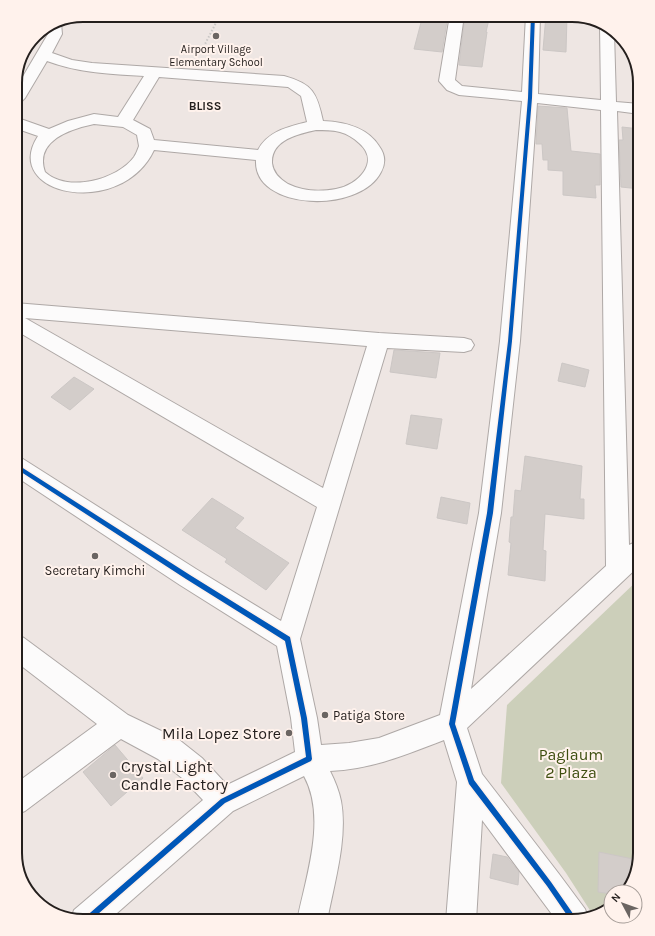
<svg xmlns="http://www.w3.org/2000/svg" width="655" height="936" font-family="Karla,sans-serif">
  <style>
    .green { fill: #cccfba }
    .building { fill: #d3cdca; stroke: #ccc7c5 }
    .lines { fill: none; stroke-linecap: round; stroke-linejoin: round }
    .street-casing { stroke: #aea8a6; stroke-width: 2 }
    .path { stroke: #c8c6c4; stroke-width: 2; stroke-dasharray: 1.5 2; stroke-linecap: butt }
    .street { fill: #fcfbfb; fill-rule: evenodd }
    .cycleway-casing { stroke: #fff2ec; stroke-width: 3 }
    .cycleway { fill: #0057b8; fill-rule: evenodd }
    .poi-dot { fill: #6b6562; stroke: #fff2ec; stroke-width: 1.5 }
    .labels { text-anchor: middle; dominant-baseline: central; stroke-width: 4; stroke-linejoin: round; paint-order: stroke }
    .far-poi-label { font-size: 11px; fill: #241f1d; stroke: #fff2ec }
    .far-neighbourhood-label { font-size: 12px; font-weight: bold; fill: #241f1d; stroke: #fff2ec }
    .poi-label { font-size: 13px; fill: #241f1d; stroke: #fff2ec }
    .near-poi-label { font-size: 16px; fill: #241f1d; stroke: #fff2ec; text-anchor: end }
    .near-park-label { font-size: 16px; fill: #3f4f10; stroke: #fff2ec }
    .rim { fill: none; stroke: #241f1d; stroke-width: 2 }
  </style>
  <rect width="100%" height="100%" fill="#eee6e3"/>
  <path class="green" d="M640 578V853L631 887 611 892V907L606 912 593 915 566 873 501 783 507 705Z"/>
  <path class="building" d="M423 15H448L442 52 414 49Z
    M465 15H490L486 32H487L482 67 459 65Z
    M546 15 567 16 566 52 543 50Z
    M538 106 567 108 571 151 600 154V185H595L596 198 563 195V171L548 170V160H543L542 144H536Z
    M622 127 640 129V189L621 187 619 140H623Z
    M394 350 440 353 436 378 390 372Z
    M562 363 589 370 585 387 558 381Z
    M74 377 94 389 70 410 51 397Z
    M411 415 442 419 437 449 406 444Z
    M525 456 582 466 580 499H584V519L545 514 543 550 546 551 545 581 508 575 511 543 509 542 511 517H513L515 490 521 491Z
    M441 497 470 503 467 524 437 518Z
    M212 498 244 518 235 528 289 563 266 590 225 562 227 559 182 530Z
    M115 745 143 778 111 806 83 772Z
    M599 852 638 860 631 887 626 892H611V894L598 892Z
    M493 854 507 857 519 872 518 885 490 878Z"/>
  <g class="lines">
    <defs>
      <path id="street" d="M450 15H464L455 80 462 86 522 92 526 15H540L538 94 601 100 600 25 601 23 606 24 614 32 616 102 640 104V114L617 111 629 545 640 540V565L467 728 482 774 559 874 585 909 588 917 572 921H557L482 820 476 921H446L457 782 444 740C405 755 372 769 330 771 335 781 339 791 341 801 348 838 334 884 327 921H297C306 876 327 818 304 776L233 811 108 921H79L71 919 74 910 203 800 182 778 158 759 121 739 25 811 15 815V784L97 724 15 661V634L24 638 128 715 178 739 202 758 227 785 295 752 291 718 277 646 180 585 15 476V456L23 459 196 569 281 621 317 507 15 330V303L379 333 464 338 471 340 474 345 471 350 464 352 387 348 300 639 317 718 321 745 349 743 379 738 440 715 479 513 500 341 522 101 459 95 447 90 439 81ZM537 103 601 110 606 566 471 689 501 513 520 341ZM25 318 367 346 323 488Z
        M61 23 62 34 52 53 72 60 92 63 284 76C313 84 317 93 323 121 345 122 367 127 379 146 385 154 386 163 381 172 360 214 253 211 256 160L154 150C121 220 0 195 38 136L15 128V117L49 129 68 121 94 114 118 117 144 76C111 74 79 73 47 61L25 98 21 102 15 104V90L48 34V28ZM159 77 288 87 301 96 307 122C288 127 268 131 258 150L154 140 150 129 133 120ZM94 124 123 127 137 135 139 146C138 149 136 154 134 157 117 180 67 193 45 172 34 141 70 129 94 124ZM316 130C324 130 332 130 340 132 347 134 354 138 359 143 381 162 358 185 336 189 320 192 302 191 288 184 280 179 273 173 272 163 271 140 298 134 316 130Z"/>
    </defs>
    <use href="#street" class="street-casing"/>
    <path class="path" d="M202 50 220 15"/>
    <use href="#street" class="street"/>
    <defs>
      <path id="cycleway" d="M531 15H535L532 98 512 341 493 513 455 724 474 780 551 882 576 918 577 920 571 921 547 886 469 784 449 724 487 513 508 341 528 98Z
        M15 463 190 575 290 637 307 718 312 759 311 761 225 803 90 921H82L83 919 221 799 306 757 301 718 285 641 186 579 15 468Z"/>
    </defs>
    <use href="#cycleway" class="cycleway-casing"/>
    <use href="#cycleway" class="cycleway"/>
  </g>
  <g class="poi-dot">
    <circle cx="216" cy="36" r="4"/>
    <circle cx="95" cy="556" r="4"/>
    <circle cx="325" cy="715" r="4"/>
    <circle cx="289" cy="733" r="4"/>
    <circle cx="113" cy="775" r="4"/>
  </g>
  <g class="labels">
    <g class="far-poi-label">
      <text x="216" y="49">Airport Village<tspan x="216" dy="13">Elementary School</tspan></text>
    </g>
    <g class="far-neighbourhood-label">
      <text x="205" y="106">BLISS</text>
    </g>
    <g class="poi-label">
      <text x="95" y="570">Secretary Kimchi</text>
      <text x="333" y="715" text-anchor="start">Patiga Store</text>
    </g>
    <g class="near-poi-label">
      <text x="281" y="733">Mila Lopez Store</text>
      <text x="121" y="766" text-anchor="start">Crystal Light<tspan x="121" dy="18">Candle Factory</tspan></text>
    </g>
    <g class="near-park-label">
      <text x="571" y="754">Paglaum<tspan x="571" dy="18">2 Plaza</tspan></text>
    </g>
  </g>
  <path d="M0 0H655V936H0ZM83 22H572A61 61 0 0 1 633 83V853A61 61 0 0 1 572 914H83A61 61 0 0 1 22 853V83A61 61 0 0 1 83 22Z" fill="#fff2ec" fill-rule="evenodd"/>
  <path class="rim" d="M83 22H572A61 61 0 0 1 633 83V853A61 61 0 0 1 572 914H83A61 61 0 0 1 22 853V83A61 61 0 0 1 83 22Z"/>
  <g transform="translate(623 904) rotate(311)"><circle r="19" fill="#fff2ec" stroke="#a79e99"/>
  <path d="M0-3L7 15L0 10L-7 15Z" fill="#6b6562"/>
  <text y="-6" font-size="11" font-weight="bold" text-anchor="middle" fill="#241f1d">N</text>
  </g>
</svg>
